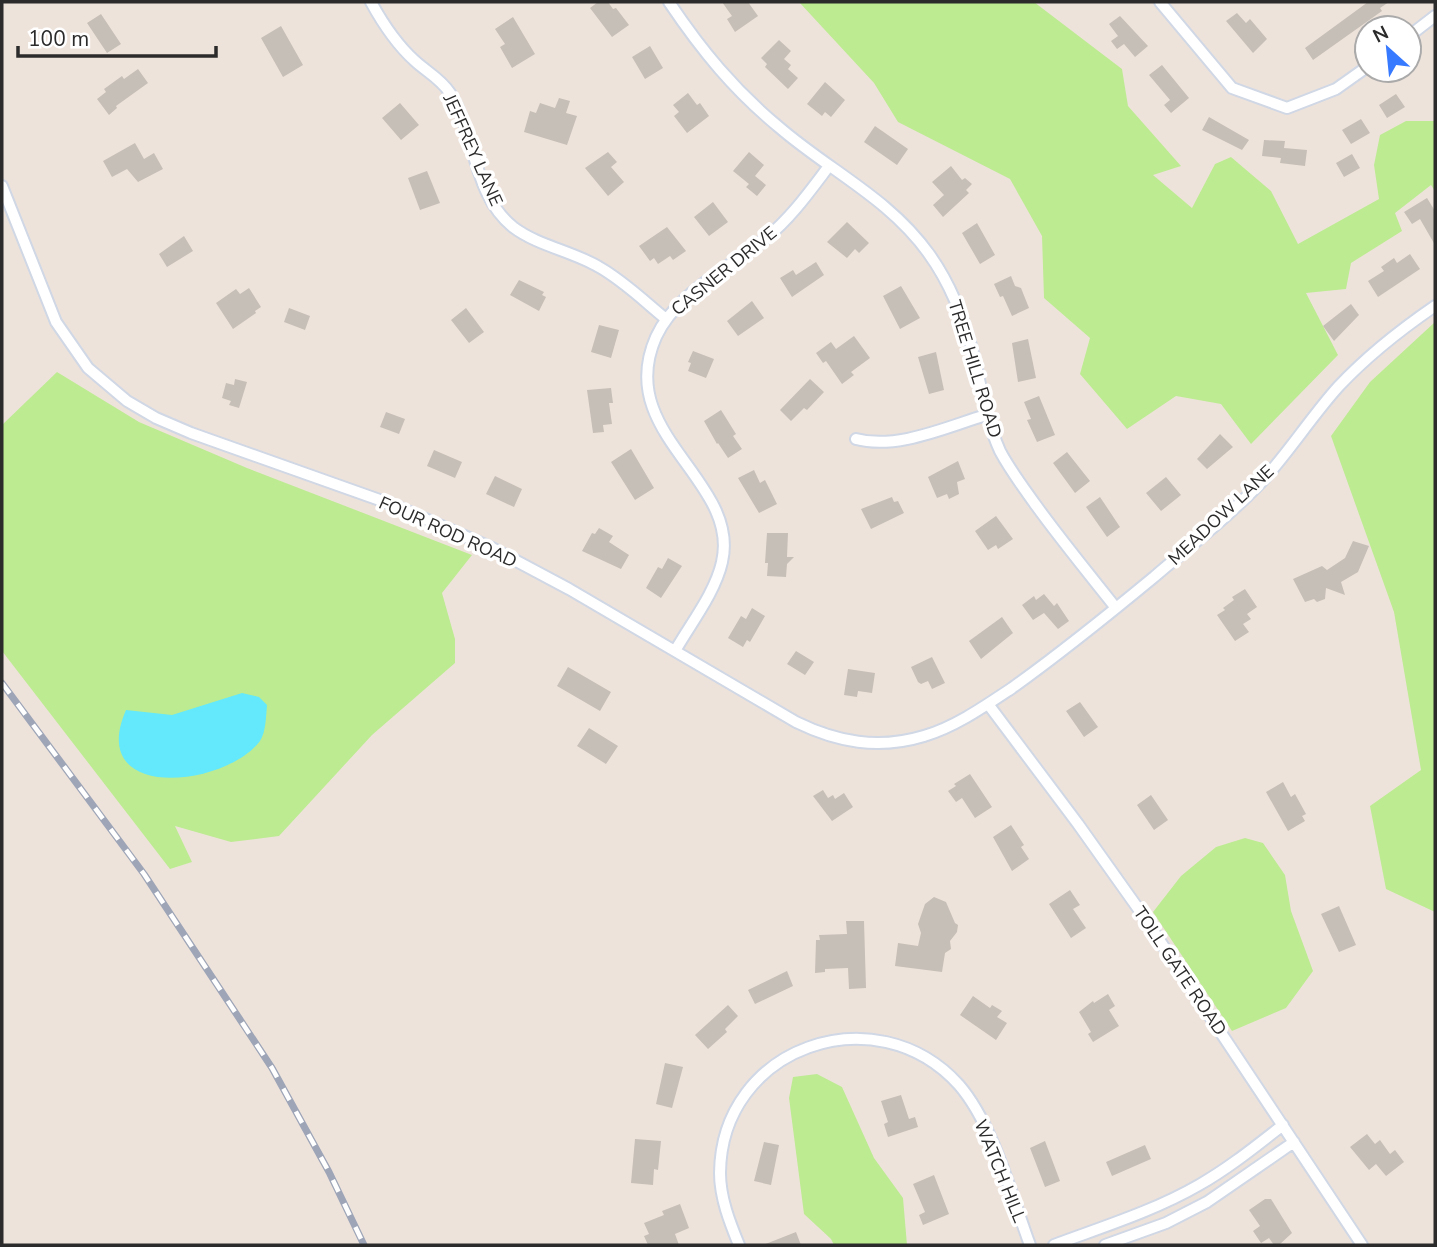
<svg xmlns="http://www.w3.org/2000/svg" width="1437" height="1247" font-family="'Nunito Sans',sans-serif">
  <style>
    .green { fill: #bdeb92 }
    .water { fill: #63e9fb }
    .building { fill: #c6bfb7 }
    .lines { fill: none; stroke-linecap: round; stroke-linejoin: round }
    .minor-casing { stroke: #d0d7e5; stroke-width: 14 }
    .minor { stroke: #fff; stroke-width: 10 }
    .rail-casing { stroke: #9da5b7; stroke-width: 7 }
    .rail { stroke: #fff; stroke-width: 4.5; stroke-dasharray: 13; stroke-linecap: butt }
    .labels { text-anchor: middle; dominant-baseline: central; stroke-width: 7; stroke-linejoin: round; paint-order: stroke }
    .street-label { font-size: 18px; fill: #2b2b2b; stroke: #fff }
  </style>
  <rect width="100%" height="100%" fill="#eee3db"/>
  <path class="green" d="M799 2H1034L1122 69 1128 106 1181 166 1153 175 1192 208 1215 164 1231 157 1271 191 1298 244 1379 199 1374 165 1380 135 1406 121H1435V191L1431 185 1395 213 1402 231 1351 263 1346 289 1306 293 1338 355 1251 444 1221 404 1176 396 1127 429 1080 374 1090 338 1044 298 1042 236 1010 179 898 122 874 83Z
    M1435 322V912L1386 889 1370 806 1421 770 1394 612 1331 436 1370 382Z
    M57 372 139 422 247 468 472 555 442 593 455 639V663L372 735 279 836 231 842 175 826 192 862 170 869 2 651V425Z
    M1245 838 1263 843 1285 875 1291 911 1313 971 1286 1008 1232 1031 1153 912 1181 876 1216 847Z
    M817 1074 842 1087 874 1158 903 1198 907 1245H834L831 1239 804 1214 789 1098 793 1077Z"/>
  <path class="water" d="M242 693 259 697 267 705C266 716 266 732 260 741 224 788 86 802 126 710L172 715Z"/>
  <path class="building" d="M598 2H608L613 9 616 8 629 25 612 37 590 8Z
    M722 2H748L758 16 735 32 727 19 732 16Z
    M1368 2H1389L1380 8 1382 11 1313 60 1305 48Z
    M1237 13 1246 23 1250 19 1267 39 1253 53 1226 21Z
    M101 14 121 44 107 53 87 23Z
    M1120 16 1148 46 1135 57 1124 44 1117 49 1111 41 1118 36 1109 24Z
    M513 17 535 54 512 68 500 47 505 44 495 29Z
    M281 26 303 65 283 77 261 38Z
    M779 40 791 51 784 59 791 65 788 69 798 78 788 89 765 67 767 64 761 58Z
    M650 46 663 68 645 79 632 57Z
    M1162 65 1189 98 1171 113 1164 105 1170 100 1149 75Z
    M138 69 148 83 116 106 117 108 109 115 97 99 106 92 104 89 122 76 124 79Z
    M825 82 845 100 831 117 825 112 822 116 807 104Z
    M688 93 697 105 700 103 709 116 687 133 674 116 679 112 673 105Z
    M1396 94 1405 107 1387 118 1379 105Z
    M559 98 570 101 566 113 577 116 567 145 524 132 530 111 536 113 540 103 555 108Z
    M400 103 419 125 401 140 382 118Z
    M1209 117 1249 140 1242 150 1202 130Z
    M1361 119 1370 133 1351 144 1342 130Z
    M875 126 908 149 897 165 864 142Z
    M1264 140 1285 141 1284 148 1307 150 1305 166 1280 163 1281 158 1262 156Z
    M135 143 144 159 154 153 163 169 138 182 127 169 112 177 103 161Z
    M608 152 617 162 611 167 624 182 608 196 585 168Z
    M749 152 764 165 755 176 766 185 757 196 746 187 749 184 733 171Z
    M1352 154 1360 168 1344 177 1336 163Z
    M951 166 962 180 965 178 972 184 966 190 969 193 943 217 933 205 944 195 932 182Z
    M427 171 440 203 420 210 408 178Z
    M1427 198 1435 211V245L1420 219 1412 224 1404 212Z
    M713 202 728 222 709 236 694 217Z
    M847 222 869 243 859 253 855 249 847 258 827 242Z
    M977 223 995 255 980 264 962 233Z
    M667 227 686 251 673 260 670 256 658 264 654 258 650 261 639 246Z
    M184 236 193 251 167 267 159 254Z
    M1410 254 1420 269 1378 297 1368 281 1384 271 1381 267 1394 258 1397 263Z
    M816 262 824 275 792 297 780 278 793 270 796 275Z
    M1011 276 1015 286 1021 288 1029 308 1012 316 1003 296 1000 297 994 284Z
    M519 280 544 292 542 295 546 297 539 311 510 295Z
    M901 286 920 318 900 329 883 296Z
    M249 288 261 307 255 311 256 313 233 329 216 303 236 289 240 294Z
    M752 301 764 318 738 336 727 321Z
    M1351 304 1359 315 1334 341 1323 326Z
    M289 308 310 316 305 330 284 322Z
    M466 308 484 332 469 343 451 320Z
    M599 325 619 330 611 358 591 352Z
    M854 336 870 358 851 372 854 375 842 384 826 361 823 363 816 353 831 342 836 349Z
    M1028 339 1036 378 1018 382 1012 343Z
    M693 351 714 359 706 378 688 371 691 363 688 362Z
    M936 352 944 390 929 394 918 357Z
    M235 379 247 382 239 408 229 405 231 401 222 398 226 383 234 385Z
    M810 379 824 392 807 410 804 408 791 421 780 410Z
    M611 388 613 403H609L612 424 603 425 604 432 593 433 587 390Z
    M1039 396 1055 435 1037 442 1027 420 1031 419 1024 402Z
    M721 410 736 434 733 436 742 449 728 458 718 443 717 444 704 421Z
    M386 412 405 419 399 434 380 427Z
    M1220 434 1233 447 1207 469 1197 459Z
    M631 449 654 488 635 500 611 462Z
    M434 450 462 462 455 478 427 466Z
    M1067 452 1090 481 1075 493 1053 463Z
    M958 461 965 479 957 482 959 494 949 499 947 494 937 498 928 477Z
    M754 470 760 483 765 480 777 504 759 513 738 478Z
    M495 476 522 489 514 507 486 494Z
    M1166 477 1181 495 1161 511 1146 493Z
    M892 497 894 502 898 501 904 513 871 529 861 509Z
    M1100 497 1120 527 1107 537 1086 507Z
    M996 516 1013 539 998 549 996 545 988 550 975 531Z
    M599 528 613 536 609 542 629 555 621 569 582 551 592 533 595 534Z
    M767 533H788L787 557H794L787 564 786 577 767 576 768 563H765Z
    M1353 541 1369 546 1358 572 1341 582 1345 595 1326 588 1325 599 1317 602 1314 599 1305 602 1293 579 1322 566 1327 570 1345 558Z
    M668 558 682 566 661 598 646 588 658 567 662 569Z
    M1245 589 1257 607 1247 614 1251 619 1243 624 1249 632 1235 641 1217 615 1225 610 1223 608 1234 600 1232 597Z
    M1044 594 1054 606 1057 603 1069 621 1058 629 1044 613 1033 620 1022 605 1034 596 1036 600Z
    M752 608 765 616 750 642 747 640 743 647 728 638 741 616 746 619Z
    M1002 617 1013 633 981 659 969 641Z
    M796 651 814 662 805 675 787 664Z
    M932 657 945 683 932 689 928 681 921 684 918 682 911 667Z
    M568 667 611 692 600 711 557 686Z
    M848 669 875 673 872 693 858 691 857 697 844 695Z
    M1080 702 1098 727 1084 737 1066 711Z
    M589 728 618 746 606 764 577 746Z
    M970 774 992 807 975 818 962 798 956 802 948 791 956 786 954 784Z
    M1283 782 1291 797 1295 794 1306 814 1302 816 1305 821 1288 831 1266 792Z
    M823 790 828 798 833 795 835 799 844 793 853 807 832 821 813 796Z
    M1151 795 1168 820 1154 830 1137 805Z
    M1011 825 1024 845 1021 847 1029 859 1012 871 993 837Z
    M1070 890 1080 905 1073 909 1086 928 1071 938 1049 904Z
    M934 897 946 902 955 923 958 925 957 932 950 941 951 949 945 953 942 972 895 966 898 943 918 946 921 933 918 924 925 904Z
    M1339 906 1356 945 1339 952 1321 914Z
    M846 921H864L866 988 849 989 848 968 825 969V972L815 973 816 940H820L819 935 847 934Z
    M787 971 793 986 755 1004 748 990Z
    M1108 994 1115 1006 1109 1010 1119 1026 1093 1042 1088 1034 1091 1032 1079 1012 1093 1001 1094 1003Z
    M973 996 990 1008 992 1005 1002 1011 997 1017 1007 1023 996 1040 960 1015Z
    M728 1005 738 1016 725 1029 727 1032 708 1049 695 1035Z
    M665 1063 683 1067 672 1108 656 1104Z
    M901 1095 909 1119 915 1117 918 1127 888 1137 884 1124 888 1122 881 1101Z
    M1367 1134 1375 1144 1380 1140 1390 1154 1395 1150 1404 1162 1386 1176 1376 1164 1369 1170 1350 1147Z
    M635 1139 661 1141 658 1170 654 1169 653 1185 631 1183Z
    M1045 1141 1060 1181 1045 1187 1030 1148Z
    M764 1142 779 1145 771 1185 754 1181Z
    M1145 1145 1151 1159 1112 1176 1106 1162Z
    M934 1175 949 1214 923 1225 919 1215 925 1212 913 1184Z
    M1265 1199H1271L1292 1233 1279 1245H1274L1269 1238 1261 1243 1253 1231 1260 1226 1249 1210Z
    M680 1204 689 1228 675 1234 679 1245H648L644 1236 649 1234 644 1223 664 1215 662 1211Z
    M796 1232 801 1245H763Z"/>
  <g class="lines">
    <defs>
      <path id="minor" d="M371 2C383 24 396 44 415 61 427 72 441 79 450 93 476 134 472 194 513 227 538 246 572 251 599 267 624 281 645 302 666 319
        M669 2C702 51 734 90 780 128 830 171 890 199 929 254 950 283 962 315 972 349 981 384 985 418 1000 451 1010 470 1023 487 1035 504 1061 540 1089 574 1116 608
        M1160 2 1232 88 1287 108 1336 89 1367 67
        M1409 36 1435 16
        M2 186 56 322 88 368 127 401 156 418 191 433 391 504 492 548 569 589 796 722C837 742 878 750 924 736 955 727 985 706 1012 688 1061 653 1108 615 1154 577 1191 545 1232 514 1265 478 1291 449 1312 416 1338 387 1367 356 1400 330 1435 306
        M856 439C897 450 946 427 986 415
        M675 651C691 623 715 593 722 562 741 480 613 434 656 337 676 293 730 268 766 238 791 218 810 191 829 166
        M988 704 1078 824 1142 914 1362 1245
        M739 1245C730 1223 720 1198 720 1173 721 1047 876 993 959 1085 993 1124 1012 1197 1030 1245
        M1054 1245C1102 1227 1154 1211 1199 1185 1229 1168 1256 1146 1283 1125
        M1105 1245 1166 1223 1207 1202 1294 1142"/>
    </defs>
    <use href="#minor" class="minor-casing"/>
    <use href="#minor" class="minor"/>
    <defs>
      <path id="rail" d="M2 683 144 874 272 1068 329 1172 364 1245"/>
    </defs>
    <use href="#rail" class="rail-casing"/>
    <use href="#rail" class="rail"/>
  </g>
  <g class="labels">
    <g class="street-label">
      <text transform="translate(473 150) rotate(66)">JEFFREY LANE</text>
      <text transform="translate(724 271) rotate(-39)">CASNER DRIVE</text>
      <text transform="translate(975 369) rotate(73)">TREE HILL ROAD</text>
      <text transform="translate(1221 515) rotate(-43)">MEADOW LANE</text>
      <text transform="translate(448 532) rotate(24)">FOUR ROD ROAD</text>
      <text transform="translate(1180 971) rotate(56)">TOLL GATE ROAD</text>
      <text transform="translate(1000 1171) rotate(68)">WATCH HILL</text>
    </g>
  </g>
  <rect width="1437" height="1247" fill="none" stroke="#2b2b2b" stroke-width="7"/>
  <g transform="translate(1388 49) rotate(333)"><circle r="33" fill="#ffffff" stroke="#aaaaaa" stroke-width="2"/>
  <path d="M0-5L12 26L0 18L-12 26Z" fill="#3779ff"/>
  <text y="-10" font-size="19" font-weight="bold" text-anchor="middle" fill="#2b2b2b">N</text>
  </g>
  <path d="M18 46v10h198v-10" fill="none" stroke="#2b2b2b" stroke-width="3.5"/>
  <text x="28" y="46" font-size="21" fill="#2b2b2b" stroke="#ffffff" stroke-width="5" paint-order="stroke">100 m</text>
</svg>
